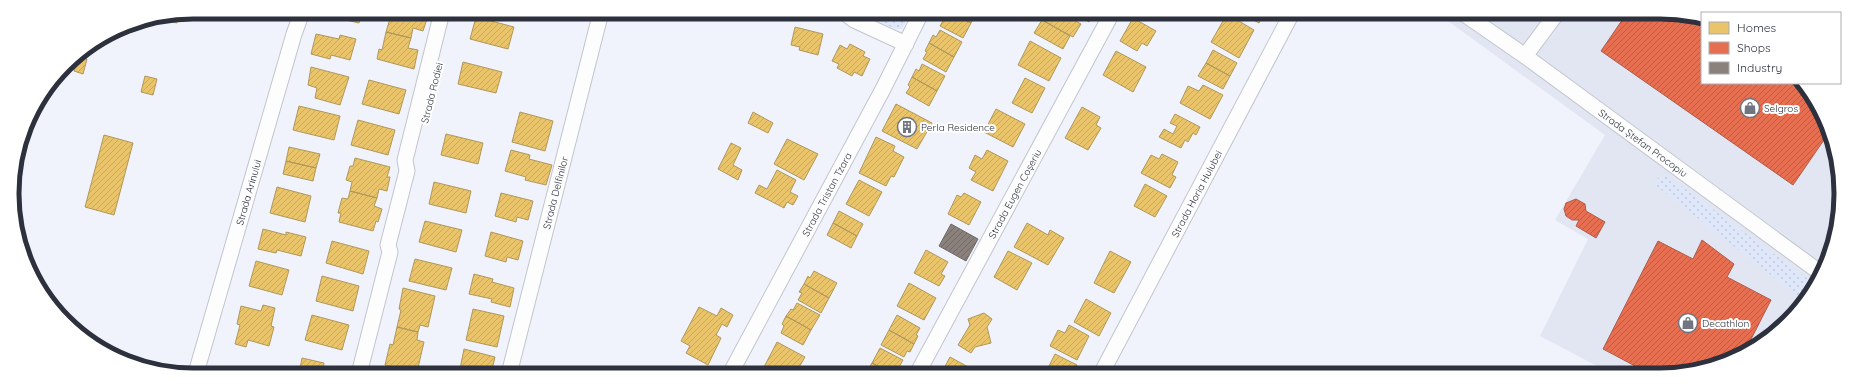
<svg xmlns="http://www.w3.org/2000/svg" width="1853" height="387" font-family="Quicksand,sans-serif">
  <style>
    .built { fill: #e1e6f2 }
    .grass { fill: url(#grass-dots) }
    .homes { fill: url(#homes-hatch); stroke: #b0985c }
    .shops { fill: url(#shops-hatch); stroke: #af5c4b }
    .industry { fill: url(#industry-hatch); stroke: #6e6969 }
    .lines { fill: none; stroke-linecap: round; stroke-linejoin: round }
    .minor-casing { stroke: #c1c5ce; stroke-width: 17 }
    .minor { stroke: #fdfdfe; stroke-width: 15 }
    .labels { text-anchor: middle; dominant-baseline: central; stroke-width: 4; stroke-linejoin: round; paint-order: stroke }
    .street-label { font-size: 10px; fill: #2c313d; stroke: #fff }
    .poi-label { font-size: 10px; fill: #2c313d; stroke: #fff; text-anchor: start }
    .rim { fill: none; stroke: #2c313d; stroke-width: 5 }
  </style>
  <defs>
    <pattern id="grass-dots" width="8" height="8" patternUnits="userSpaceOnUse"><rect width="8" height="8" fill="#dfe7fb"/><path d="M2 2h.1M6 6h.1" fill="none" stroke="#c0c7d8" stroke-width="1.8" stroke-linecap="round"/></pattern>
    <pattern id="homes-hatch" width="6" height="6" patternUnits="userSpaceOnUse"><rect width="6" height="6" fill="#e9c46a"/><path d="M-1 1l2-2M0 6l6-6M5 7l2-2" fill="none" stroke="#c8a95d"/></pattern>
    <pattern id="shops-hatch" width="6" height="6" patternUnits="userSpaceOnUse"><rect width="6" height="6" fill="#e76f51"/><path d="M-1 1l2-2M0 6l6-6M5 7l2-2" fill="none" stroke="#bb5c44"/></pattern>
    <pattern id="industry-hatch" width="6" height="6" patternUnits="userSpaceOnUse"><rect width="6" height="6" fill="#8a817c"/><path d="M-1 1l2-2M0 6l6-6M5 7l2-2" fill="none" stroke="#716a67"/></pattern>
  </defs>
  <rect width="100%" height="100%" fill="#f0f3fb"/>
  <path class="built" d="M1437 13 1683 14 1702 20V83H1803L1835 146 1839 217 1822 274 1788 322 1740 356 1672 375H1614L1540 336 1588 239 1555 220 1605 135Z"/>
  <path class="grass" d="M866 13H911L902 29H896L867 17Z
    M1659 177H1669L1815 284 1803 300 1654 184Z"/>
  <path class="homes" d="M338 12H366L365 18 361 17 359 23 337 18Z
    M388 12H425L429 13 423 31 413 28 411 38 386 32 391 15 388 14Z
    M944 13H952L971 23 963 38 940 26 944 19 941 18Z
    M952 13H977L971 23Z
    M1049 13H1061L1081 24 1073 37 1044 21Z
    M1073 13H1094L1089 22Z
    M1144 13H1163L1158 21Z
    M1240 13H1264L1259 23Z
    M1227 14 1254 30 1239 58 1211 42Z
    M178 15 177 23 162 20 163 18Z
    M476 17 514 27 508 49 470 39Z
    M1133 18 1156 31 1147 46 1142 43 1137 51 1120 41Z
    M1042 20 1070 36 1063 49 1034 33Z
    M795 27 823 34 818 55 799 50 800 47 791 45Z
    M940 30 962 42 954 57 929 43 933 35 936 37Z
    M386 32 411 38 408 48 418 50 414 69 377 59 379 49 382 50Z
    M316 34 339 39 340 35 356 39 350 60 331 55 330 59 311 54Z
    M1030 41 1061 58 1049 81 1018 65Z
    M929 43 954 57 946 72 923 59 927 52 925 51Z
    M850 44 865 52 863 56 870 59 862 76 854 72 852 76 837 68 839 64 832 61 840 45 847 49Z
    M1213 50 1237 63 1230 76 1206 63Z
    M1116 51 1146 67 1133 92 1103 75Z
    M78 56 87 59 83 74 74 71Z
    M463 62 502 72 496 93 458 84Z
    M1206 63 1230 76 1223 89 1198 76Z
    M922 64 945 76 937 91 912 77 916 69 919 71Z
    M311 67 349 77 340 105 315 98 317 88 308 85Z
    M145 76 157 79 153 95 141 92Z
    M912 77 937 91 929 106 906 93 910 87 908 85Z
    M1025 78 1045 88 1032 113 1012 103Z
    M369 80 406 90 399 114 362 104Z
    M1203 85 1223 95 1210 119 1180 103 1188 86 1199 91Z
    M896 104 932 123 917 149 882 131Z
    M299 106 340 116 334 140 293 130Z
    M1082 107 1100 117 1096 125 1101 128 1088 150 1065 138Z
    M996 109 1025 124 1013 147 984 132Z
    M520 112 553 121 545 151 512 142Z
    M753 112 773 123 768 133 748 123Z
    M1175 114 1200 127 1196 135 1193 133 1188 142 1185 140 1181 148 1159 137 1164 129 1173 134 1177 126 1170 123Z
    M358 120 395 130 388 155 351 145Z
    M446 134 483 143 478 164 441 155Z
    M104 135 133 143 114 215 85 207Z
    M876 137 895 146 893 151 904 157 894 177 891 176 886 186 859 173Z
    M787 139 818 154 804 180 774 164Z
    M731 143 741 148 733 165 742 170 738 180 718 169Z
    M289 147 320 154 316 168 286 161Z
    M511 150 530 155 529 159 552 165 546 185 525 180 526 177 505 171Z
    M987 150 1008 161 993 191 971 180 976 172 969 168 975 155 982 159Z
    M1162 154 1178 162 1172 175 1176 177 1170 188 1141 173 1151 155 1159 159Z
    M355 158 390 167 387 177H390L387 191 379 189 377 198 350 191 352 182 346 180 350 166H353Z
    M286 161 316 168 313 181 283 174Z
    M777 170 796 180 790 192 798 196 793 205 787 202 784 208 755 193 759 185 767 189Z
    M859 180 882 192 869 216 846 204Z
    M434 182 471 191 466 213 429 204Z
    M1145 184 1167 196 1155 217 1134 206Z
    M277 187 311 196 305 222 270 213Z
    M350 191 377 198 374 206 382 209 378 222 376 221 373 231 339 222 341 213H338L342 198 348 199Z
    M501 193 533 201 528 220 517 217 516 222 495 216Z
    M964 193 981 202 969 225 948 214 957 195 961 197Z
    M839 211 863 224 857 236 833 223Z
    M425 221 462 230 456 252 419 242Z
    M833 223 857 236 851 248 827 235Z
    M1027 223 1048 235 1050 230 1064 238 1048 265 1014 247Z
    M263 229 286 235V232L306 237 301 256 277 250 276 253 258 249Z
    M491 232 523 241 518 260 507 257 506 262 485 256Z
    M332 241 369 251 363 274 326 263Z
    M926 250 948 262 941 274 945 276 939 286 914 273Z
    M1008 251 1032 263 1017 290 994 277Z
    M1110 251 1131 262 1114 293 1094 283Z
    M415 259 452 268 446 290 409 281Z
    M256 261 289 270 282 295 249 286Z
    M814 271 837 283 829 298 804 284 808 276 810 278Z
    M474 274 493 279 492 282 514 288 510 307 491 302 492 299 469 294Z
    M322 276 359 286 353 311 316 301Z
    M909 283 936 298 924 320 897 306Z
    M804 284 829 298 821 313 798 300 802 293 799 292Z
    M403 288 435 296 428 327 420 325 418 332 397 327 401 310 399 309Z
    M1086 299 1111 313 1099 336 1074 322Z
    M797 303 820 315 811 330 786 316 791 309 793 310Z
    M263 305 275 308 271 326 274 327 269 346 248 340 246 347 235 344 240 325 237 324 241 306 261 311Z
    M699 307 717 316 721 308 733 315 727 327 722 324 716 335 721 338 708 365 686 353 690 346 681 341Z
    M473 309 504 316 497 347 466 340Z
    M984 313 992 319 987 327 991 343 975 347 971 353 958 345 970 325 968 319Z
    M312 315 349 325 342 350 305 340Z
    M897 315 920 328 916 335 918 336 914 344 889 330Z
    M786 316 811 330 803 345 781 333 784 326 782 324Z
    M1069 325 1089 336 1077 360 1050 346 1058 330 1065 333Z
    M397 327 418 332 417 340 424 342 417 372 385 365 390 344 393 345Z
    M889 330 914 344 910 352 907 351 904 357 881 345Z
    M777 342 805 357 795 374 783 369 781 374H778L764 367Z
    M880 348 903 360 899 367 901 368 898 374H893L872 363Z
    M464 349 495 357 491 374H459Z
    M1055 354 1077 365 1073 374H1045Z
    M950 357 981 374H941Z
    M302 358 324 363 323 369 335 374H299Z
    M872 363 893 374H865Z"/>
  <path class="shops" d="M1627 13 1683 14 1702 20V83H1803L1828 134 1793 185 1601 51Z
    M1576 199 1585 204 1586 211 1605 222 1596 238 1576 226 1579 220H1572L1566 216 1564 209 1566 203Z
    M1702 240 1734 264 1727 277 1771 300 1744 353 1740 356 1672 375H1652L1603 349 1658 241 1693 259Z"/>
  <path class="industry" d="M951 224 978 239 966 261 939 246Z"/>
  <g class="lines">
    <defs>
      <g id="minor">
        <path d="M845 13 854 20 906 44"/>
        <path id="s1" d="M1463 13 1525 56 1822 274"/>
        <path d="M1525 56 1557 13"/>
        <path id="s2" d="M196 373 294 34 302 12"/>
        <path d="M359 374 390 252 388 245 407 171 405 160 442 12"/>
        <path id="s3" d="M509 374 601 12"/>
        <path id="s4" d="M730 374 883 89 921 13"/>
        <path id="s5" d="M917 374 1112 13"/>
        <path id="s6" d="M1101 374 1292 13"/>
      </g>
    </defs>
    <use href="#minor" class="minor-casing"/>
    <use href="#minor" class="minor"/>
  </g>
  <defs>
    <symbol id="shop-ring" viewBox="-11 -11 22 22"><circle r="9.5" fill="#fff" stroke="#717580" stroke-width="1.5"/><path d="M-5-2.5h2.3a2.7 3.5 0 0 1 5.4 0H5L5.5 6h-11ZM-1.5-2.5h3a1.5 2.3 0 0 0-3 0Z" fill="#717580"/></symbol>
    <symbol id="building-ring" viewBox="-11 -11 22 22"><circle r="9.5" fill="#fff" stroke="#717580" stroke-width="1.5"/><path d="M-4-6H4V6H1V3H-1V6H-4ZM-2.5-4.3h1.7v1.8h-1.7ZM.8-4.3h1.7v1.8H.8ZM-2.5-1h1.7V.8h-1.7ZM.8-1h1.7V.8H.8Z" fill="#717580"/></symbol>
  </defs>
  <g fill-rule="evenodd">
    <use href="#shop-ring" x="1739" y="97" width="22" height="22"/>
    <use href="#building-ring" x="896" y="116" width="22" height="22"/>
    <use href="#shop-ring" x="1677" y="312" width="22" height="22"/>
  </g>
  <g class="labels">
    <g class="street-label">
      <text transform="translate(432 93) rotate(-76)">Strada Rodiei</text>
      <text stroke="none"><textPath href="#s1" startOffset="222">Strada Ștefan Procopiu</textPath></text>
      <text stroke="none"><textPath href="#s2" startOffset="188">Strada Arinului</textPath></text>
      <text stroke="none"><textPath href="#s3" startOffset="187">Strada Delfinilor</textPath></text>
      <text stroke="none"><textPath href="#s5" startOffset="205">Strada Eugen Coșeriu</textPath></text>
      <text stroke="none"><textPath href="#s4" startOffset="204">Strada Tristan Tzara</textPath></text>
      <text stroke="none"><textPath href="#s6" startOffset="204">Strada Horia Hulubei</textPath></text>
    </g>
    <g class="poi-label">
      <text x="1764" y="108">Selgros</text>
      <text x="921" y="127">Perla Residence</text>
      <text x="1702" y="323">Decathlon</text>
    </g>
  </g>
  <path d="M0 0H1853V387H0ZM193 19H1660A174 174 0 0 1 1834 193V194A174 174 0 0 1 1660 368H193A174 174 0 0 1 19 194V193A174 174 0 0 1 193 19Z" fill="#fff" fill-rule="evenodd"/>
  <path class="rim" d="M193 19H1660A174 174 0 0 1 1834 193V194A174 174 0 0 1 1660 368H193A174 174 0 0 1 19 194V193A174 174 0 0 1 193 19Z"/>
  <rect x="1701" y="12" width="140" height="72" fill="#ffffff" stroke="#abadb1"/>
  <rect x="1709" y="22" width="20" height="12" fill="#e9c46a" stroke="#abadb1"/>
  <text x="1737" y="32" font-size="12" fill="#2c313d">Homes</text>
  <rect x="1709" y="42" width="20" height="12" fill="#e76f51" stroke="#abadb1"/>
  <text x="1737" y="52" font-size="12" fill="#2c313d">Shops</text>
  <rect x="1709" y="62" width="20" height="12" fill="#8a817c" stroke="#abadb1"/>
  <text x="1737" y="72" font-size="12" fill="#2c313d">Industry</text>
</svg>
